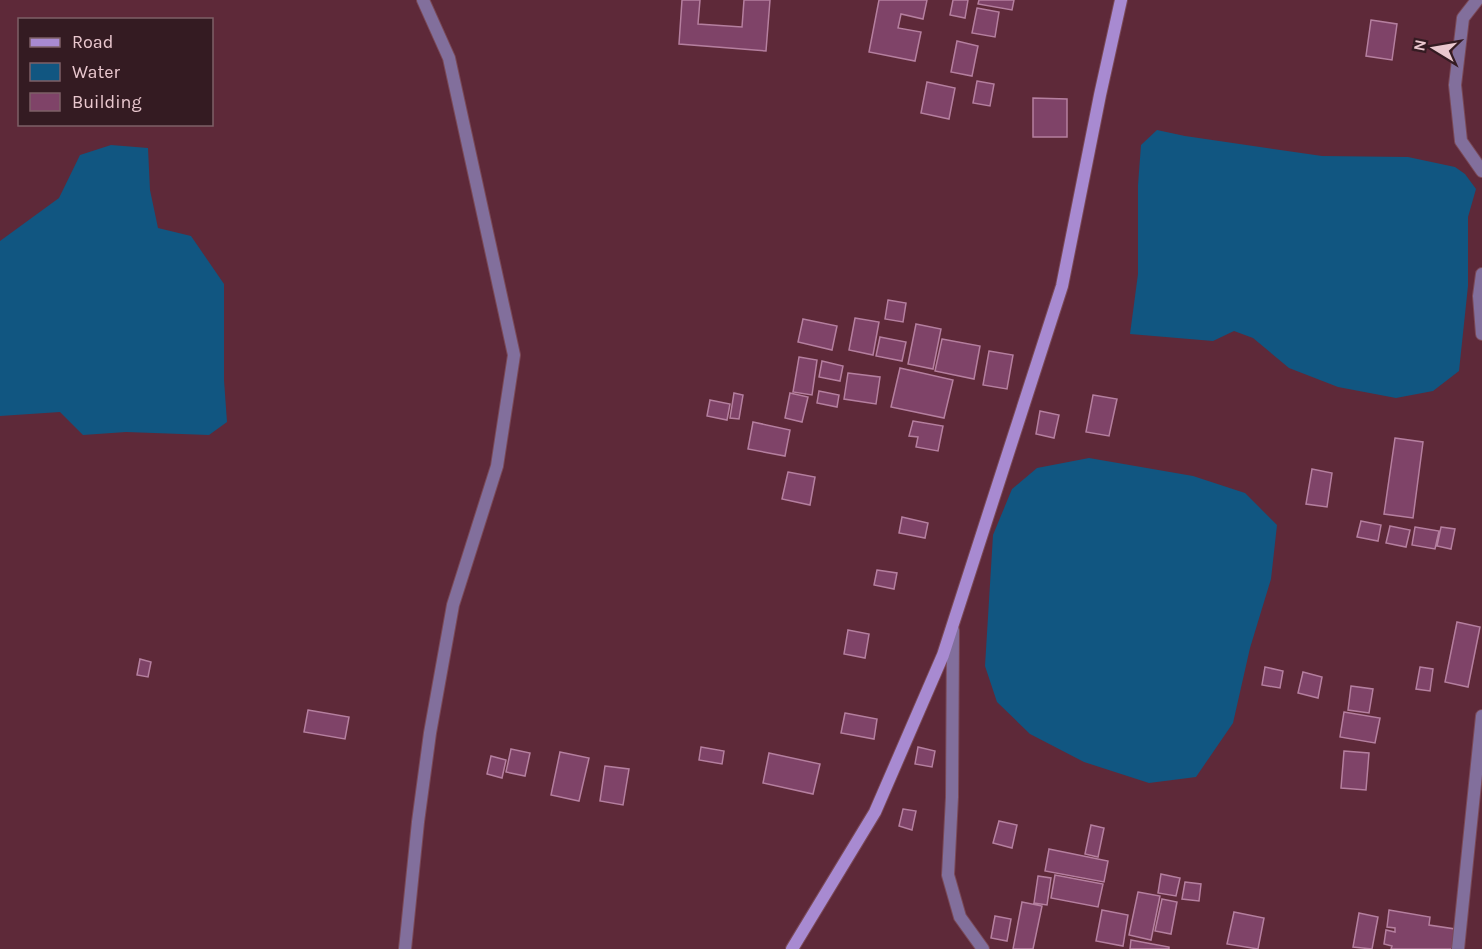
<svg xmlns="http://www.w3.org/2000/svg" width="1482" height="949" font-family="Karla,sans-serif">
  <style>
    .water { fill: #115681 }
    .building { fill: #7f4368; stroke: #b57f9f; stroke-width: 1.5 }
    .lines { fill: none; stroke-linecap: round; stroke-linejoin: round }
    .street-casing { stroke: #7a4957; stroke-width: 14 }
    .secondary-casing { stroke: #7a4957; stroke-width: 14 }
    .street { stroke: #826f9c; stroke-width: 12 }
    .secondary { stroke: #a88ad1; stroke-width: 12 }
  </style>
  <rect width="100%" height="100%" fill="#5e2939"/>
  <path class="water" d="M1157 130 1185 136 1322 156 1408 157 1455 167 1465 174 1476 189 1468 217V286L1459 371 1433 391 1396 398 1338 387 1289 368 1253 338 1234 331 1213 341 1130 334 1138 274V185L1141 145Z
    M111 145 148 148 150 190 158 228 191 236 224 284V380L227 422 209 435 126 432 83 435 60 412 0 416V241L59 198 80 155Z
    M1089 458 1193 476 1245 493 1277 525 1271 579 1250 648 1233 723 1196 777 1149 783 1084 762 1030 734 997 702 985 666 993 535 1012 489 1037 468Z"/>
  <path class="building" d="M682 0H700L698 24 742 27 744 0H770L766 51 679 44Z
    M879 0H927L923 19 901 14 898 28 921 32 915 61 869 52Z
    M953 0H968L965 18 950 15Z
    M979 0H1014L1012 10 978 4Z
    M977 8 999 12 995 37 972 33Z
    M1371 20 1397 24 1392 60 1366 56Z
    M957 41 978 46 972 76 951 72Z
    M977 81 994 84 990 106 973 103Z
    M927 82 955 88 949 119 921 113Z
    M1033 98 1067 99V137H1033Z
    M888 300 906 303 903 322 885 319Z
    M855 318 879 322 873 355 849 350Z
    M803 319 837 326 832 350 798 342Z
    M916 324 941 329 933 369 908 364Z
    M880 337 906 342 902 361 876 356Z
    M942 339 980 346 974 379 935 371Z
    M989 351 1013 355 1007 389 983 385Z
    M799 357 817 360 812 395 793 392Z
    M822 361 843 366 840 381 819 377Z
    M900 368 953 380 944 418 891 407Z
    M848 373 880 377 876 404 844 399Z
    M819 391 839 395 837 407 817 403Z
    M734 393 743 395 739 419 730 418Z
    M790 393 808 397 802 422 785 418Z
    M1093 395 1117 399 1109 436 1086 432Z
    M710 400 730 404 727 420 707 416Z
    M1040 411 1059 415 1054 438 1036 434Z
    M913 421 943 426 938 451 916 447 918 437 909 436Z
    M753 422 790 430 785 456 748 449Z
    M1395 438 1423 442 1413 518 1384 514Z
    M1312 469 1332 473 1327 507 1306 504Z
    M788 472 815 477 810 505 782 499Z
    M902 517 928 523 925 538 899 533Z
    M1361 521 1381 525 1378 541 1357 537Z
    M1390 526 1410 530 1406 547 1386 543Z
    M1415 527 1439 531 1435 549 1412 545Z
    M1441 527 1455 529 1451 549 1437 546Z
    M877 570 897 573 894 589 874 585Z
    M1457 622 1480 627 1468 687 1445 682Z
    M848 630 869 634 865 658 844 654Z
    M140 659 151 662 148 677 137 675Z
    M1265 667 1283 671 1280 688 1262 685Z
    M1420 667 1433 669 1430 691 1416 689Z
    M1303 672 1322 677 1318 698 1298 693Z
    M1351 686 1373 689 1369 713 1348 710Z
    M308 710 349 717 345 739 304 732Z
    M1344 712 1380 718 1375 743 1340 737Z
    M845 713 877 719 874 739 841 733Z
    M701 747 724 751 722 764 699 760Z
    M918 747 935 751 932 767 915 764Z
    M511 749 530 753 525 776 506 772Z
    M1344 751 1369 753 1366 790 1341 788Z
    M560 752 589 758 579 801 551 795Z
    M769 753 820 764 813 794 763 783Z
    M491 756 506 760 502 778 487 774Z
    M605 766 629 769 623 805 600 801Z
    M903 809 916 811 912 830 899 826Z
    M999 821 1017 825 1012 848 993 843Z
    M1091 825 1104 828 1098 857 1085 854Z
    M1049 849 1108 861 1104 882 1045 871Z
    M1161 874 1180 878 1176 896 1158 893Z
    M1055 875 1103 884 1098 907 1051 898Z
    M1038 876 1051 878 1047 905 1034 903Z
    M1185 882 1201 884 1199 901 1182 899Z
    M1138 892 1160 896 1151 940 1129 935Z
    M1162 899 1177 902 1171 934 1155 931Z
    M1022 902 1042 906 1033 949H1013Z
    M1102 910 1128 915 1123 946 1096 941Z
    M1389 910 1430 917 1429 925 1455 929 1452 949H1391L1392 946 1384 944 1386 930 1395 932V928L1387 927Z
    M1234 912 1264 918 1258 949 1227 944Z
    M1359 913 1378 917 1372 949 1353 947Z
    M995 916 1011 919 1007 941 991 938Z
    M1131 940 1169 947V949H1130Z"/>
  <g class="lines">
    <defs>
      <path id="street" d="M1477 0 1463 18 1455 85 1461 141 1482 171
        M1482 274 1479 296 1482 334
        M953 630 952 797 948 875 960 917 983 949
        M405 949 418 822 430 733 453 605 497 466 514 355 449 58 423 0
        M1458 949 1482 716"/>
      <path id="secondary" d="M792 949 875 812 943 655 1062 286 1100 95 1121 0"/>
    </defs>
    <use href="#street" class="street-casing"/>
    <use href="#secondary" class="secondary-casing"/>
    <use href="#street" class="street"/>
    <use href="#secondary" class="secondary"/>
  </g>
  <rect x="18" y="18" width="195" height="108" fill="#341b22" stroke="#7d6067" stroke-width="1.5"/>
  <rect x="30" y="38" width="30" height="9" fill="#a88ad1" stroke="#7d6067" stroke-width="1.5"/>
  <text x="72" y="48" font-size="18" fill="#eac8cf">Road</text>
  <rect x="30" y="63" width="30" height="18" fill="#115681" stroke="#7d6067" stroke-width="1.5"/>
  <text x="72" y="78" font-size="18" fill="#eac8cf">Water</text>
  <rect x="30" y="93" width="30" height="18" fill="#7f4368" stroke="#7d6067" stroke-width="1.5"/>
  <text x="72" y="108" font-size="18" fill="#eac8cf">Building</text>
  <g transform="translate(1434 48) rotate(281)" stroke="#341b22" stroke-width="4.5" paint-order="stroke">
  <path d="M0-4.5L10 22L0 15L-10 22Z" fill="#eac8cf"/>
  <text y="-9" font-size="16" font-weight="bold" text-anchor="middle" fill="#eac8cf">N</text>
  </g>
</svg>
